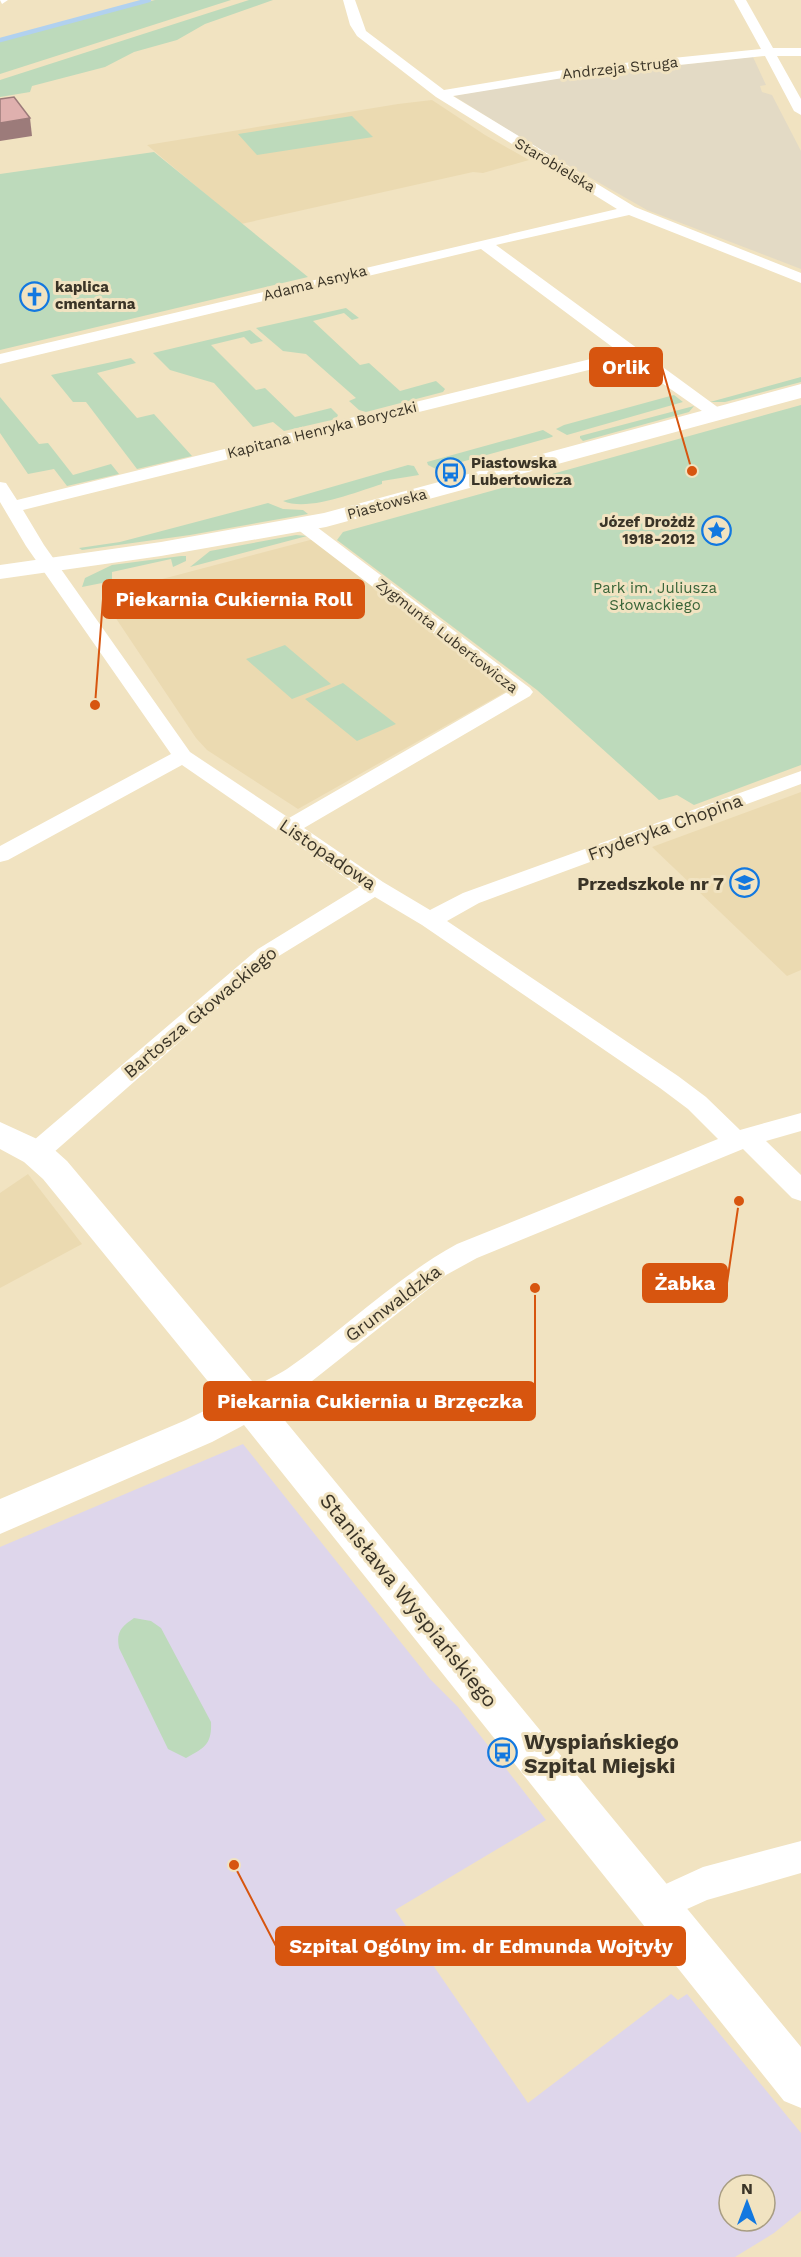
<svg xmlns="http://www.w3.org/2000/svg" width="801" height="2257" font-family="'Work Sans',sans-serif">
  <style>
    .built { fill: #ebdab1 }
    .industrial { fill: #e3dac5 }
    .medical { fill: #ded6eb; fill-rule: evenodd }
    .green { fill: #bddabb }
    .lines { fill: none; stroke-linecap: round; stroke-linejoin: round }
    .stream { stroke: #b1d1ef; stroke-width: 4.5 }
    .street { fill: #fff; fill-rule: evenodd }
    .secondary { fill: #fff; fill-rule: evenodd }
    .shaded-wall { fill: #9c7b7a }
    .building { fill: #dfb0ae; stroke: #9c7b7a; stroke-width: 1.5 }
    .labels { text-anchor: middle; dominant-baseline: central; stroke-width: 6; stroke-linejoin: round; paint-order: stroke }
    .far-street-label { font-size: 15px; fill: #3a3427; stroke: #f1e3c1 }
    .far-poi-label { font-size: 15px; font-weight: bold; fill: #3a3427; stroke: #f1e3c1; text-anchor: start }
    .far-park-label { font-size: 15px; fill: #386438; stroke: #f1e3c1 }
    .street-label { font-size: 18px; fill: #3a3427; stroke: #f1e3c1 }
    .poi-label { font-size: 18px; font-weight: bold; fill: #3a3427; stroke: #f1e3c1; text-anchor: end }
    .near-street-label { font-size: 21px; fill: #3a3427; stroke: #f1e3c1 }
    .near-poi-label { font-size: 21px; font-weight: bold; fill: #3a3427; stroke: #f1e3c1; text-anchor: start }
    .leader { fill: none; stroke: #d7550f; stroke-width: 2 }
    .callout-dot { fill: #d7550f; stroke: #f1e3c1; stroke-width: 2 }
    .callout { fill: #d7550f; stroke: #d7550f; stroke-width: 2 }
    .callout-label { font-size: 20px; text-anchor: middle; font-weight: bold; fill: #fff }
  </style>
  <rect width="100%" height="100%" fill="#f1e3c1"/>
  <path class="built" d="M432 100 485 135 529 160 483 173 473 172 241 224 147 145 398 104Z
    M314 539 507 691 298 809 207 750 196 738 107 605 108 600 116 593 132 587Z
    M801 792V970L787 976 652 847Z
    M28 1174 82 1244 0 1288V1193Z"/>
  <path class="industrial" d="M753 57 766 85 760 86 762 92 772 95 801 151V269L647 210 531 144 454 96 542 80Z"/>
  <path class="medical" d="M243 1444 430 1679 458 1707 546 1820 395 1910 528 2103 671 1994 678 2000 687 1994 801 2133V2211L774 2233 735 2257H0V1547ZM729 2185H765V2221H729Z"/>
  <path class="green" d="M155 0H231L0 74V41Z
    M249 0H273L205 24 177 40 134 52 105 67 32 86 30 92 0 97V80Z
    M352 116 373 137 257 155 238 134Z
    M154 152 308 277 0 350V174Z
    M346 308 359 318 352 320 344 313 313 321 360 365 369 363 400 391 436 381 445 389 443 392 366 412 359 410 349 401 356 398 306 354 283 351 256 328Z
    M250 330 263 341 251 344 244 337 211 345 256 390 265 388 295 417 331 408 338 415 336 419 284 431 273 422 253 427 214 383 170 370 153 353Z
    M131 358 136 363 97 373 137 418 154 414 192 456 137 469 86 402H73L51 375Z
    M801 377V382L725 402H710Z
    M674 395 683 402 567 435 556 429 564 425Z
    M0 397 39 444 48 443 73 475 111 464 119 474 67 486 54 469 28 474 0 433Z
    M801 405V765L694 805 677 795 659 800 537 690 337 540 343 532Z
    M694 406 689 412 583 441 580 438V436Z
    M543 430 553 436 552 437 436 469 428 465 427 462Z
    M408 465 414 466 419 475 382 481V484C356 492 308 512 283 501Z
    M268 503 283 509 303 510 308 514 190 535 82 550 79 548 120 542Z
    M296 535 307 536 190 567 210 551Z
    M181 556H186V561L173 567 171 559 112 572V581L82 587 85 578 112 565Z
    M285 645 331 684 292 699 246 659Z
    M343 683 396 724 357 741 305 699Z
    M134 1618 151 1621 161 1628 211 1722C212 1744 205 1748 186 1758L168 1749 119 1648C116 1632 121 1627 134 1618Z"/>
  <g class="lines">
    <path class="stream" d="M0 40 149 0"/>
    <path class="street" d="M0 0H8L2 4Z
      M343 0H355L366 31 444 90 575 68 761 49 734 0H746L773 48H801V56H777L801 99V115L794 111 765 56 575 76 453 96 635 207 801 273V283L629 215 496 245 727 414 724 418H712L629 360 23 510 44 545 190 752 289 818 509 691 297 529 294 525 297 521H309L530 688 533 692 530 696 304 828 383 882 430 910 463 893 801 771V784L479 903 447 921 678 1076 706 1097 740 1130 801 1113V1131L766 1141 801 1175V1201L792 1198 743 1149 477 1258 446 1275 307 1385 260 1413 250 1417 240 1413 236 1405C245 1387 271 1380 287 1369 345 1329 395 1278 457 1244L718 1139 688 1109 660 1088 422 925 375 897 274 959 45 1160 36 1162 27 1160 23 1153 27 1146 258 949 359 887 182 765 8 860 0 862V846L171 754 26 546 0 502V482L6 483 17 500 619 352 481 249 0 364V354L617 209 436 97 357 36 350 25Z
      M801 1841V1873L707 1900 656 1923 644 1918 639 1906 644 1894 703 1867Z"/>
    <path class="secondary" d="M801 384V398L326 527 161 556 0 579V565L161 542 324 513Z
      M0 1122 48 1144 67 1161 263 1394 801 2047V2108L784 2101 244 1425 212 1442 0 1534V1499L186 1420 224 1401 43 1179 24 1162 0 1149Z"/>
  </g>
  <path class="shaded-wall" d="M30 118 32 136 0 141V123Z"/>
  <path class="building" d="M14 97 30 118 0 123V99Z"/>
  <defs>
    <symbol id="church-ring" viewBox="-11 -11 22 22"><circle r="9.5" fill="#f1e3c1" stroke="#1278e0" stroke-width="1.5"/><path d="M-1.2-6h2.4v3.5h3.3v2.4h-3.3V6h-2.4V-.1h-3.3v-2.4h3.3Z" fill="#1278e0"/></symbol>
    <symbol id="bus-ring" viewBox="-11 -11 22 22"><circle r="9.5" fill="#f1e3c1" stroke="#1278e0" stroke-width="1.5"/><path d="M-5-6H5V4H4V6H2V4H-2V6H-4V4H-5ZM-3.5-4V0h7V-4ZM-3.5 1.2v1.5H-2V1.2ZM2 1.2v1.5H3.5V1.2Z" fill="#1278e0"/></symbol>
    <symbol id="sight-ring" viewBox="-11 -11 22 22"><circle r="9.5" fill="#f1e3c1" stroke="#1278e0" stroke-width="1.5"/><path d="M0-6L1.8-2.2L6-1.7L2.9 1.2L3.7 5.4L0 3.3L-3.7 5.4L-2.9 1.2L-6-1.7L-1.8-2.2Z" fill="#1278e0"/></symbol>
    <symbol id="school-ring" viewBox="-11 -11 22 22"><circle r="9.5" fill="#f1e3c1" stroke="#1278e0" stroke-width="1.5"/><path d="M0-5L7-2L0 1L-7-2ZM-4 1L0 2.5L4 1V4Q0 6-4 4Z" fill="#1278e0"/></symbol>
  </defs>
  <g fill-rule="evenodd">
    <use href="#church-ring" x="18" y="280" width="33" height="33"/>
    <use href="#bus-ring" x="434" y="456" width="33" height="33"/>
    <use href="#sight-ring" x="700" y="514" width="33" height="33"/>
    <use href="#school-ring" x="728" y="866" width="33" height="33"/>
    <use href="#bus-ring" x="486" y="1736" width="33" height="33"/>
  </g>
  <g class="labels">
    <g class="far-street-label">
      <text transform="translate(620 68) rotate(-6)">Andrzeja Struga</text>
      <text transform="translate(555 165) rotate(31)">Starobielska</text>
      <text transform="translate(315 283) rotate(-14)">Adama Asnyka</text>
      <text transform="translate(322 430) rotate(-14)">Kapitana Henryka Boryczki</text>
      <text transform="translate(387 504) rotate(-15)">Piastowska</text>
      <text transform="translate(447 636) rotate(38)">Zygmunta Lubertowicza</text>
    </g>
    <g class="far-poi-label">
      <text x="55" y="287">kaplica<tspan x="55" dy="17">cmentarna</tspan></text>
      <text x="471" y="463">Piastowska<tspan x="471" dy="17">Lubertowicza</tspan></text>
      <text x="695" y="522" text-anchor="end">Józef Drożdż<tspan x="695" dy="17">1918-2012</tspan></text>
    </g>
    <g class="far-park-label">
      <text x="655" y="588">Park im. Juliusza<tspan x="655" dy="17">Słowackiego</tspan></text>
    </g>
    <g class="street-label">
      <text transform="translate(665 827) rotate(-20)">Fryderyka Chopina</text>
      <text transform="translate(328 854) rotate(34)">Listopadowa</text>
      <text transform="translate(200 1012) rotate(-40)">Bartosza Głowackiego</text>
      <text transform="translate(393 1303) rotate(-37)">Grunwaldzka</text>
    </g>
    <g class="poi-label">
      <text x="724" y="883">Przedszkole nr 7</text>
    </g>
    <g class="near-street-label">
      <text transform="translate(409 1600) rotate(51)">Stanisława Wyspiańskiego</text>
    </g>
    <g class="near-poi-label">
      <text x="524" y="1741">Wyspiańskiego<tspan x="524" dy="24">Szpital Miejski</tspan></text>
    </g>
  </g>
  <path class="leader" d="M692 471L662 367M95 705L103 599M739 1201L727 1283M535 1288L535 1401M234 1865L276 1946"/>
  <g class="callout-dot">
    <circle cx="692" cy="471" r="6"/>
    <circle cx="95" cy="705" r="6"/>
    <circle cx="739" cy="1201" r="6"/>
    <circle cx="535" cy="1288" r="6"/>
    <circle cx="234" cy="1865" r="6"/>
  </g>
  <g class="callout">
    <rect x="590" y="348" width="72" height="38" rx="6"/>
    <rect x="103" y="580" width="261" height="38" rx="6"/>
    <rect x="643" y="1264" width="84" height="38" rx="6"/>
    <rect x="204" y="1382" width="331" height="38" rx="6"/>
    <rect x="276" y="1927" width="409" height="38" rx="6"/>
  </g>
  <g class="callout-label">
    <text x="626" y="374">Orlik</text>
    <text x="234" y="606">Piekarnia Cukiernia Roll</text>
    <text x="685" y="1290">Żabka</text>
    <text x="370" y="1408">Piekarnia Cukiernia u Brzęczka</text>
    <text x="481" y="1953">Szpital Ogólny im. dr Edmunda Wojtyły</text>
  </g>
  <g transform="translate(747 2203)"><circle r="28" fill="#f1e3c1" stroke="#a89d83" stroke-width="1.5"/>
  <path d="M0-4.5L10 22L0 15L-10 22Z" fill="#1278e0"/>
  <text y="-9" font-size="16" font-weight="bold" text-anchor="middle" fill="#3a3427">N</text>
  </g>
</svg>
